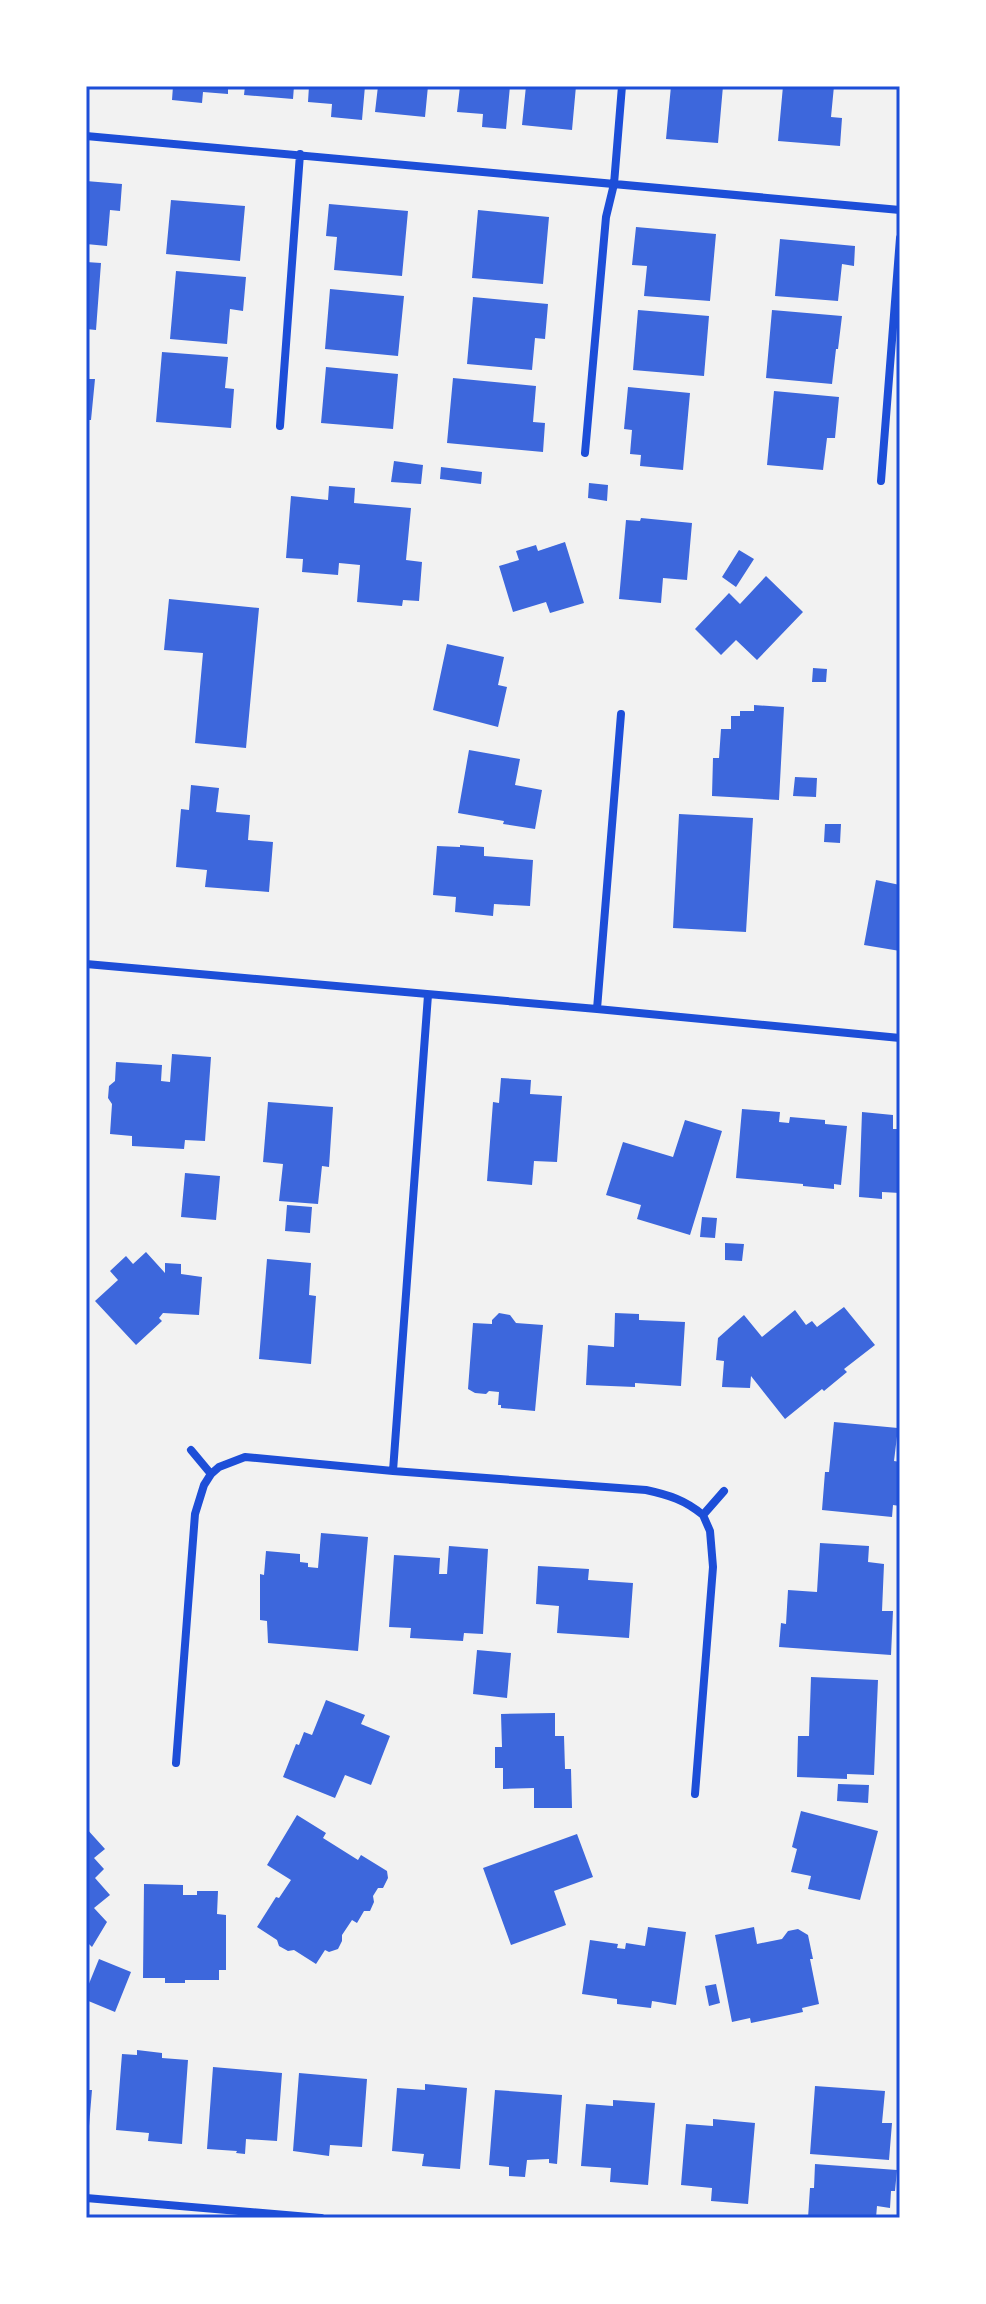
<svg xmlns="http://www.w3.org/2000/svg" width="986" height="2304" font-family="Roboto,sans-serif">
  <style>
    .building { fill: #3d67dc }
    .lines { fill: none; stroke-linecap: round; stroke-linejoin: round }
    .minor { stroke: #1d4ed8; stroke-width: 8 }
    .neatline { fill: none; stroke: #1d4ed8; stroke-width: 3 }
  </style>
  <rect width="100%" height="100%" fill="#f2f2f2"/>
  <path class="building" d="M173 86H228V94L203 92 202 103 172 100Z
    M245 86H294L293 99 244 95Z
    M309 86H365L362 120 331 117 332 104 308 102Z
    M378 86H428L425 117 375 112Z
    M460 86H510L506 129 482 127 483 114 457 112Z
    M526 86H576L572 130 522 125Z
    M671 86H723L718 143 666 139Z
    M783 86H834L831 117 842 118 840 146 778 141Z
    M86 181 122 184 120 211 110 210 107 246 86 244Z
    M171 200 245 206 240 261 166 254Z
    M329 204 408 211 402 276 334 270 337 237 326 236Z
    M478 210 549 217 543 284 472 278Z
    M636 227 716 234 710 301 644 296 647 266 632 265Z
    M780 239 855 246 854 266 842 264 838 301 775 296Z
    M86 262 101 263 96 330 86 329Z
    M176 271 246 277 243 311 230 309 227 344 170 339Z
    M330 289 404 296 398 356 325 349Z
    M473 297 548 304 545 339 535 338 532 370 467 364Z
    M638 310 709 316 704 376 633 370Z
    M772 310 842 316 838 349H836L832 384 766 378Z
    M162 352 228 357 225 388 234 389 231 428 156 422Z
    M326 367 398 374 393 429 321 423Z
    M453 378 536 386 533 422 545 423 543 452 447 443Z
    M86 379H95L91 420H86Z
    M628 387 690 393 683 470 640 466 641 455 630 454 632 430 624 429Z
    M774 391 839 397 835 438H827L823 470 767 465Z
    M394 461 423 465 421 484 391 482Z
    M441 467 482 472 481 484 440 479Z
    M589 483 608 485 607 501 588 498Z
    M329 486 355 488 354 503 411 508 406 560 422 562 419 601 403 600 402 606 357 602 360 565 339 563 338 575 302 572 303 559 286 558 291 496 328 500Z
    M641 518 692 523 687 580 663 578 661 603 619 599 626 520 640 521Z
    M565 542 584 603 550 613 546 602 513 612 499 566 519 560 516 551 536 545 538 551Z
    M739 550 754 559 736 587 722 577Z
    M766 576 803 612 757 660 736 640 721 655 695 629 729 593 740 604Z
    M169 599 259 608 246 748 195 743 203 653 164 650Z
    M447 644 504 657 498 685 507 687 498 727 433 710Z
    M813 668 827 669 826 682H812Z
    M754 705 784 707 779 800 712 796 713 758H719L721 729H731V716H740V711H754Z
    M469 750 520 759 515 785 542 790 535 829 503 824 504 821 458 813Z
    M795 777 817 778 816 797 793 796Z
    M191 785 219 788 216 812 250 815 248 840 273 842 269 892 205 887 207 870 176 867 181 809 189 810Z
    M679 814 753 818 746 932 673 928Z
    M825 824H841L840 843 824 842Z
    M460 845 484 847V856L533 860 530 906 494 904 493 916 455 912 456 897 433 895 437 846 460 847Z
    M876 880 900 885V951L864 945Z
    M172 1054 211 1057 205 1141 185 1140 184 1149 132 1146V1136L110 1134 112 1104 108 1098 109 1086 115 1081 116 1062 162 1065 161 1081 170 1082Z
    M501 1078 531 1080 530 1094 562 1096 557 1162 534 1161 532 1185 487 1181 493 1102 499 1103Z
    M268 1102 333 1107 329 1167 322 1166 318 1204 279 1201 283 1164 263 1162Z
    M742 1109 780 1112 779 1122 789 1123 790 1117 825 1120V1124L847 1126 841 1185 834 1184V1189L803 1186V1184L736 1178Z
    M862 1112 893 1115V1129H900V1193L882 1192V1199L859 1197Z
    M685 1120 722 1131 690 1235 637 1219 641 1205 606 1195 623 1142 673 1157Z
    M185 1173 220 1176 216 1220 181 1217Z
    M287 1205 312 1207 310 1233 285 1231Z
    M702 1217 717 1218 715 1238 700 1237Z
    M725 1243 744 1244 742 1261 725 1260Z
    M146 1252 165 1273V1263L181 1264V1274L202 1277 199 1315 163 1313 159 1318 162 1321 136 1345 95 1301 118 1280 110 1271 126 1256 133 1264Z
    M267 1259 311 1263 309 1295 316 1296 311 1364 259 1359Z
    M844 1307 875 1345 844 1369 847 1372 824 1391 822 1389 785 1419 751 1376 750 1388 722 1387 724 1361 716 1360 718 1338 744 1315 762 1337 795 1310 806 1325 812 1321 817 1327Z
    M499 1313 510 1315 516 1323 543 1325 535 1411 501 1408V1405H498L499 1392 489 1391 486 1394 475 1393 468 1389 473 1323 492 1324V1320Z
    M615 1313 639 1314V1320L685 1322 681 1386 635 1383V1387L586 1385 588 1345 614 1347Z
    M834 1422 898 1428 894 1461 900 1462V1506L893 1505 892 1517 822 1510 825 1472H829Z
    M321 1533 368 1537 358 1651 268 1643 267 1621 260 1620V1574L264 1575 266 1551 300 1554V1562L308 1563V1567L318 1568Z
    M820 1543 869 1546 868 1562 884 1564 882 1611H893L891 1655 779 1647 781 1623 786 1624 788 1590 817 1592Z
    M449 1546 488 1549 483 1634 464 1633 463 1641 410 1638 411 1628 389 1627 394 1555 440 1558 439 1574H447Z
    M538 1566 589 1569 588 1580 633 1583 629 1638 557 1633 559 1606 536 1604Z
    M477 1650 511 1653 507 1698 473 1694Z
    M811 1677 878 1680 874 1775 847 1774V1779L797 1777 798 1736H809Z
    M326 1700 365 1715 361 1724 390 1736 371 1785 345 1775 335 1798 283 1777 296 1744 299 1745 304 1732 312 1735Z
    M555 1713V1736H564L565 1769H571L572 1808H534V1788L503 1789V1768H495V1747H502L501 1714Z
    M838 1784 869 1785 868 1803 837 1801Z
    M801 1811 878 1831 860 1900 808 1889 811 1876 791 1872 797 1849 792 1847Z
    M297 1815 326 1833 323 1838 358 1860 361 1855 387 1871 388 1878 383 1888H378L373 1896 374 1902 370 1911H364L357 1923 352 1920 342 1935V1941L338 1949 329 1952 325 1950 316 1964 294 1950 288 1951 279 1946 277 1940 257 1927 276 1897 279 1898 291 1880 267 1865Z
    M86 1828 105 1849 94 1858 104 1869 95 1878 110 1895 94 1908 107 1922 92 1947 86 1941Z
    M577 1834 593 1877 554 1891 566 1925 511 1945 483 1868Z
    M144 1884 183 1885V1895H197V1891H218L217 1914 226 1915V1970H219V1980H185V1983H165V1978H143Z
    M648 1927 686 1932 676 2005 652 2001 651 2008 617 2004V1999L582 1994 590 1940 618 1944 617 1948 625 1949 626 1943 645 1946Z
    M754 1927 757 1944 782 1939 788 1931 798 1929 808 1935 813 1959H810L819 2004 802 2008 803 2012 751 2023 750 2018 732 2022 715 1935Z
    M99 1959 131 1972 115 2012 86 2000V1991Z
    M716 1984 720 2003 709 2006 705 1986Z
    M137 2050 162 2053V2058L188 2060 182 2144 148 2141 149 2133 116 2130 122 2054 137 2055Z
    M213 2067 282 2073 277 2141 246 2139 245 2154 236 2153 237 2151 207 2149Z
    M299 2073 367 2079 362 2147 330 2145 329 2156 293 2151Z
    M425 2084 467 2088 460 2169 422 2166 424 2154 392 2151 397 2088 425 2090Z
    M815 2086 885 2091 882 2123H892L889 2160 810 2154Z
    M86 2090H92L89 2126 86 2125Z
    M495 2090 562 2095 557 2164 549 2163V2159L527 2160 525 2177 509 2176V2167L489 2165Z
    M613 2100 655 2103 648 2185 610 2182 611 2168 581 2166 586 2104 613 2106Z
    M713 2119 755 2123 748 2204 711 2201 712 2188 681 2185 686 2124 713 2126Z
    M815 2164 897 2170 895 2191H891L890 2208 877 2206 876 2218H808L810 2188H814Z"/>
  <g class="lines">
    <path class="minor" d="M86 136 900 210
      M280 426 300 154
      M585 453 606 217 614 184 622 86
      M881 481 900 238
      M86 964 597 1009 900 1038
      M597 1009 621 714
      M191 1450 211 1474 219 1467 245 1457 393 1471 646 1490C669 1495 685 1500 703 1515
      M393 1471 428 995
      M176 1763 195 1514 204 1485 211 1474
      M695 1794 713 1567 710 1531 703 1515 724 1491
      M86 2198 321 2218"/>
  </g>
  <rect width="986" height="2304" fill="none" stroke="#ffffff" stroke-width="176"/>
  <rect x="88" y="88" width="810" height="2128" class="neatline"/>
</svg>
